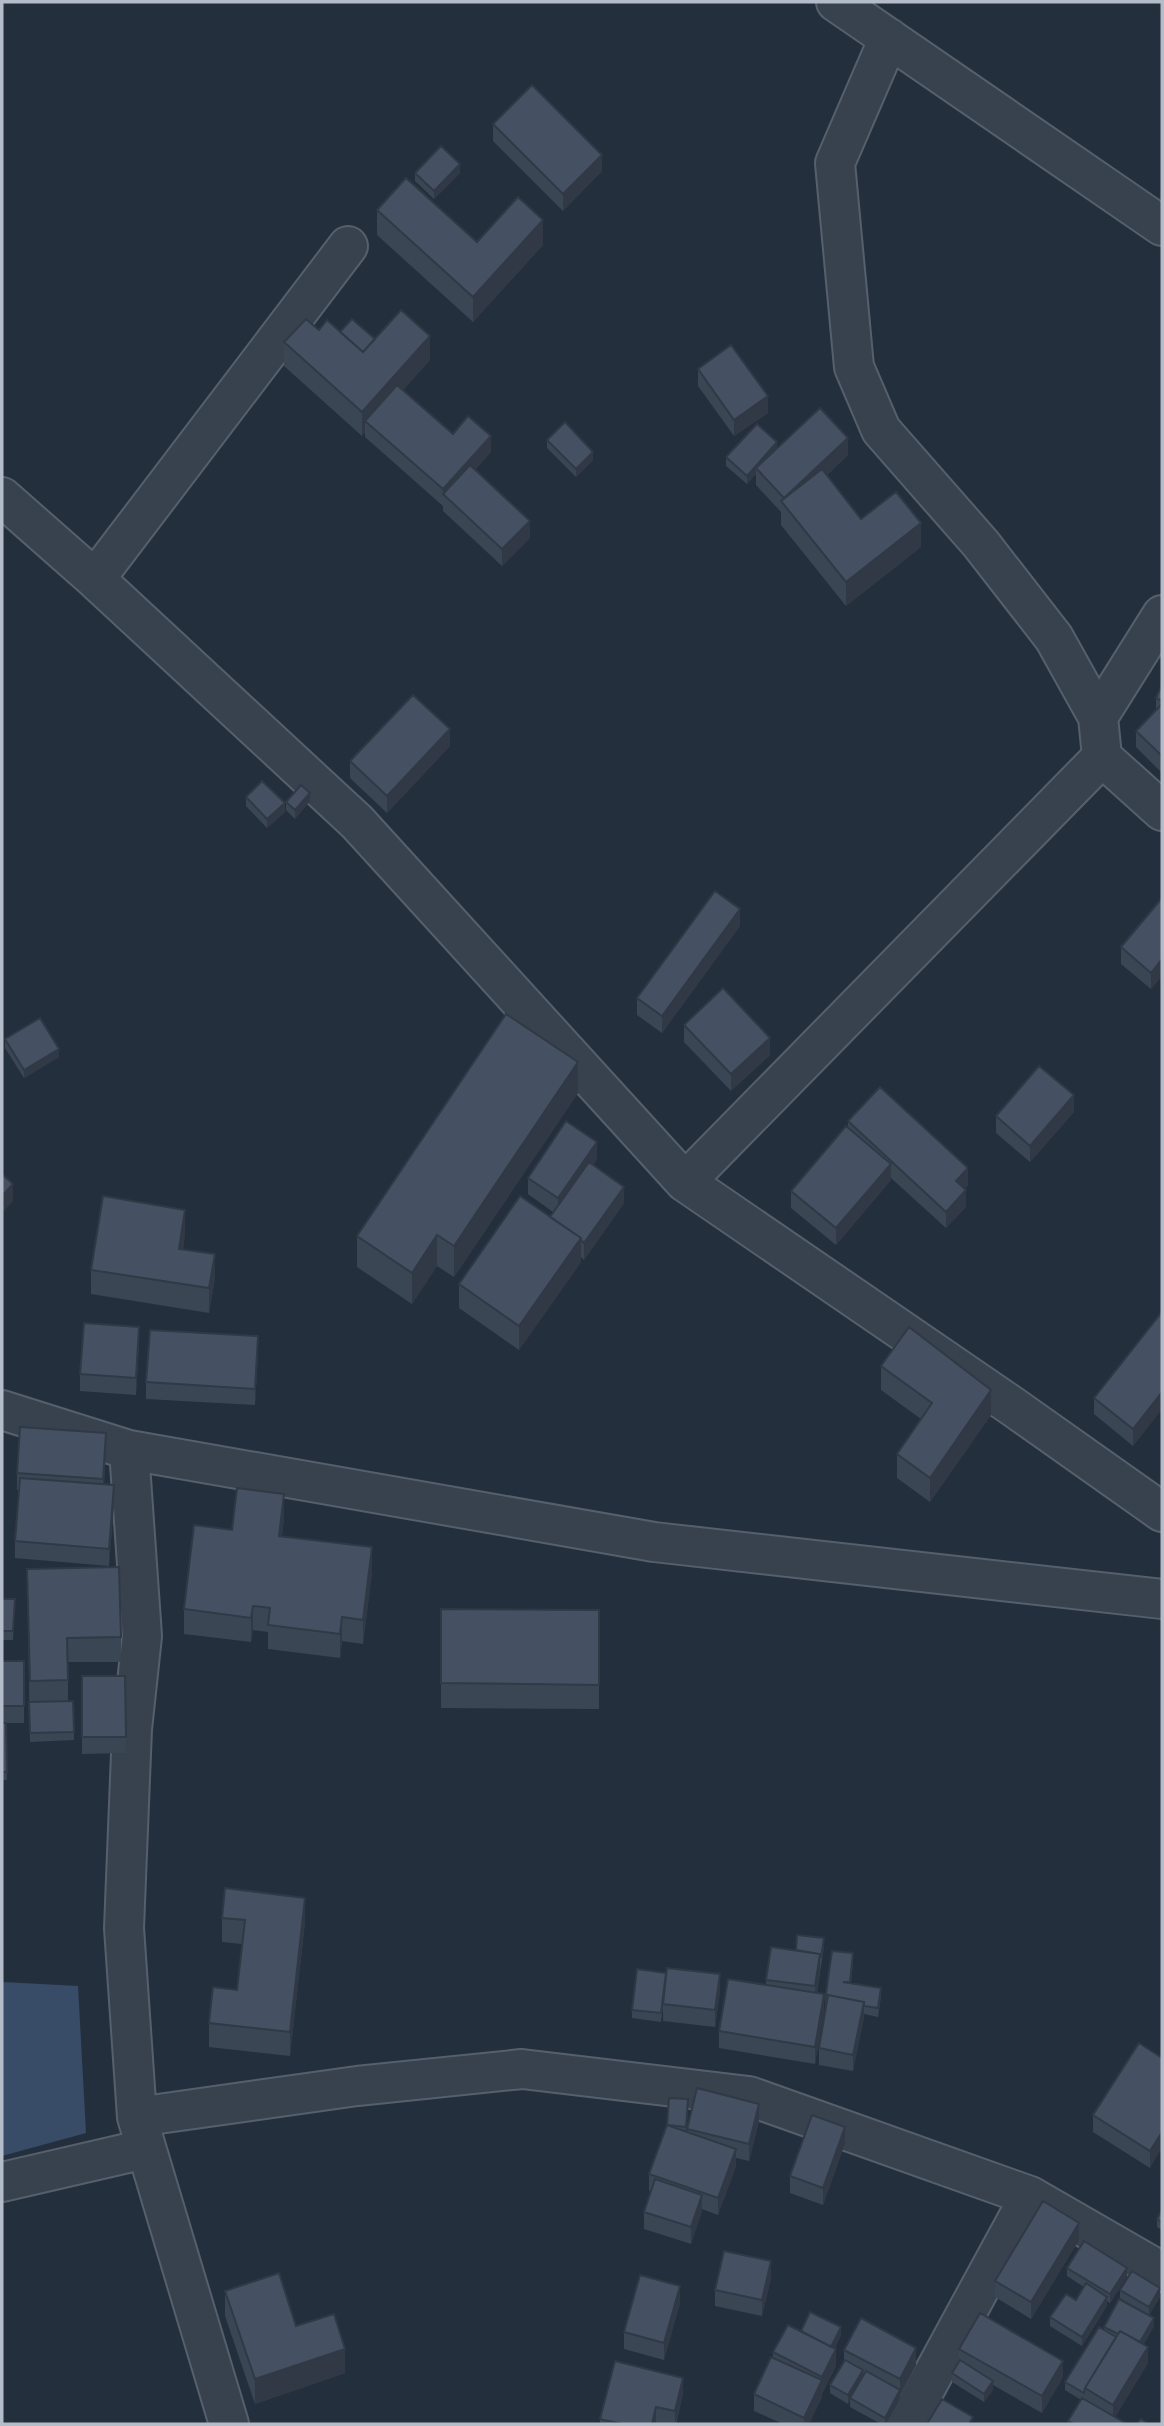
<svg xmlns="http://www.w3.org/2000/svg" width="1164" height="2426" font-family="Barlow,sans-serif">
  <style>
    .water { fill: #394c67 }
    .lines { fill: none; stroke-linecap: round; stroke-linejoin: round }
    .minor-casing { stroke: #565f6c; stroke-width: 42 }
    .minor { stroke: #38414e; stroke-width: 38 }
    .wall { fill: #3b4654 }
    .shaded-wall { fill: #303945 }
    .building { fill: #455162; stroke: #303945; stroke-width: 2 }
  </style>
  <rect width="100%" height="100%" fill="#242f3e"/>
  <path class="water" d="M2 1982 78 1986 86 2133 2 2156Z"/>
  <g class="lines">
    <defs>
      <path id="minor" d="M836 2 1162 226
        M889 38 835 163 854 367 881 430 981 544 1054 638 1098 717 1102 757 1162 811
        M2 497 95 579 357 822 685 1182 1012 1406 1162 1512
        M95 579 348 246
        M1098 717 1162 615
        M685 1182 1102 757
        M2 1410 129 1450 654 1542 1162 1599
        M129 1450 142 1636 132 1729 124 1928 137 2117 229 2424
        M137 2117 357 2086 522 2069 749 2096 1030 2196 1162 2272
        M2 2182 145 2149
        M906 2424 1030 2196"/>
    </defs>
    <use href="#minor" class="minor-casing"/>
    <use href="#minor" class="minor"/>
  </g>
  <path class="wall" d="M493 124 602 171 563 211 493 141Z
    M415 173H460L434 199 415 181Z
    M377 210 477 242 543 245 473 322 377 235Z
    M319 330 340 332 375 339 430 360 403 390 453 434 491 452 475 470 530 538 502 566 443 511V506L365 437V432L362 436 284 366V342Z
    M698 369 768 413 734 436 698 386Z
    M547 440 593 460 576 477 547 448Z
    M777 448 848 455 827 475 861 519 921 547 846 606 781 525V512L756 485V474L747 484 726 466V457Z
    M1162 685V773L1136 747V731L1156 710V698Z
    M450 746 387 813 350 778V761Z
    M246 797 285 812 267 828 246 806Z
    M310 801 295 819 286 810V802Z
    M1162 898V976L1151 989 1121 964V947Z
    M740 926 662 1033 637 1015V998Z
    M684 1025 770 1055 731 1091 684 1042Z
    M5 1039 59 1057 24 1078 5 1048Z
    M578 1093 454 1277 437 1266 412 1304 357 1267V1236Z
    M1074 1112 1030 1162 996 1133V1116Z
    M848 1121 968 1185 965 1189 966 1207 946 1228 891 1178V1180L836 1245 791 1208V1191L848 1127Z
    M597 1159 593 1165 624 1203 584 1260 581 1257V1262L519 1350 459 1308V1284L550 1217 553 1212 528 1194V1178Z
    M185 1234 183 1249 215 1278 209 1313 91 1294V1270Z
    M1162 1312V1409L1133 1446 1094 1414V1398Z
    M139 1344 136 1395 80 1391V1374Z
    M258 1353 255 1405 146 1399V1382Z
    M881 1366 991 1415 930 1502 897 1478V1454L921 1419 881 1390Z
    M106 1450 104 1485 114 1502 109 1566 15 1558V1541L19 1490H17V1473Z
    M284 1518 282 1536 372 1572 363 1644 342 1641 340 1658 268 1649V1632L253 1630 251 1642 184 1634V1609L232 1530Z
    M27 1569 121 1637V1662H68V1701H73L74 1740 30 1742Z
    M2 1599H15L13 1640H2Z
    M441 1609 599 1610V1709L441 1708Z
    M2 1661H24V1723H2Z
    M82 1676H125L126 1753 82 1754Z
    M2 1723H6L7 1780H2Z
    M222 1918 305 1922 290 2056 209 2047V2023L237 1990 242 1944 222 1942Z
    M824 1946 817 1993 824 2011 815 2064 719 2048V2031L766 1985V1980L796 1950Z
    M853 1962 851 1983 881 1996 878 2017 864 2014 853 2071 819 2065V2048L826 2009 825 2000Z
    M720 1991 715 2027 663 2021V2005L661 2022 632 2018V2010Z
    M1162 2058 1150 2168 1093 2132V2115Z
    M688 2107 686 2132 687 2133V2129L759 2121 749 2161 736 2158V2166L718 2215 702 2209 691 2244 644 2229V2212L651 2191H649V2174L667 2126Z
    M845 2143 823 2205 790 2193V2176Z
    M1162 2210V2230L1157 2227V2219Z
    M1079 2240 1031 2319 995 2297V2281Z
    M1067 2268 1127 2276 1110 2303 1107 2301V2306L1082 2346 1050 2326V2317L1076 2300 1084 2287 1067 2276Z
    M771 2278 762 2316 715 2306V2290Z
    M1120 2290 1160 2297 1149 2315 1154 2326 1144 2344 1148 2363 1115 2417 1127 2424H1068V2421L1081 2400 1065 2390V2382L1104 2330V2327L1140 2310 1120 2298Z
    M225 2291 345 2373 255 2404 225 2316Z
    M680 2303 664 2360 624 2349V2332Z
    M801 2331 841 2335 835 2348 836 2366 822 2394V2397L809 2424H783L754 2411V2394L773 2359V2352Z
    M959 2349 1063 2377 1042 2413 993 2385V2390L984 2402 952 2382V2373L959 2362Z
    M844 2350 916 2365 900 2395V2399L886 2424H881L850 2407V2400L848 2404 830 2393V2385L844 2361Z
    M683 2394 676 2424H600V2419Z"/>
  <path class="shaded-wall" d="M602 155V171L563 211V194Z
    M460 164V173L434 199V191Z
    M543 220V245L473 322V297Z
    M430 336V360L371 426 365 421V432L362 436V412Z
    M768 396V413L734 436V420Z
    M491 436V452L449 500 443 494V489Z
    M848 438V455L789 510 784 498Z
    M777 442V451L756 468V474L747 484V476Z
    M593 452V460L576 477V469Z
    M530 521V538L502 566V549Z
    M921 523V547L846 606V582Z
    M450 729V746L387 813V796Z
    M310 793V801L295 819V810Z
    M285 803V812L267 828V819Z
    M740 909V926L662 1033V1016Z
    M1162 959V976L1151 989V973Z
    M770 1038V1055L731 1091V1074Z
    M59 1049V1057L24 1078V1070Z
    M578 1062V1093L454 1277V1246Z
    M1074 1095V1112L1030 1162V1146Z
    M597 1142V1159L558 1215V1198Z
    M891 1164V1180L836 1245V1228Z
    M968 1168V1185L956 1198V1181Z
    M13 1184V1201L2 1213V1196Z
    M624 1187V1203L584 1260V1243Z
    M966 1190V1207L946 1228V1212Z
    M185 1210V1234L179 1273V1249Z
    M437 1235V1266L412 1304V1273Z
    M581 1238V1262L519 1350V1326Z
    M215 1254V1278L209 1313V1288Z
    M139 1327V1344L136 1395V1378Z
    M258 1336V1353L255 1405V1389Z
    M991 1390V1415L930 1502V1478Z
    M1162 1392V1409L1133 1446V1429Z
    M106 1433V1450L103 1496V1479Z
    M114 1485V1502L109 1566V1549Z
    M284 1494V1518L279 1560V1536Z
    M372 1547V1572L363 1644V1620Z
    M253 1606V1630L251 1642V1618Z
    M342 1617V1641L340 1658V1634Z
    M305 1898V1922L290 2056V2032Z
    M820 1954V1970L815 2003V1986Z
    M720 1974V1991L715 2027V2010Z
    M824 1994V2011L815 2064V2047Z
    M864 2002V2019L853 2071V2055Z
    M759 2104V2121L749 2161V2144Z
    M845 2127V2143L823 2205V2188Z
    M1162 2132V2148L1150 2168V2151Z
    M736 2149V2166L718 2215V2198Z
    M702 2195V2212L691 2244V2227Z
    M1079 2223V2240L1031 2319V2302Z
    M771 2261V2278L762 2316V2300Z
    M1127 2268V2276L1110 2303V2294Z
    M680 2286V2303L664 2360V2343Z
    M1160 2288V2297L1149 2316V2307Z
    M1107 2297V2306L1082 2346V2337Z
    M1154 2318V2326L1138 2354V2345Z
    M841 2327V2335L829 2360V2351Z
    M1148 2347V2363L1113 2421V2405Z
    M916 2348V2365L900 2395V2399L886 2424H885V2418L900 2391V2379Z
    M345 2349V2373L255 2404V2379Z
    M836 2349V2366L822 2394V2377Z
    M1063 2361V2377L1042 2413V2396Z
    M863 2370V2379L848 2404V2395Z
    M683 2378V2394L675 2424V2411Z
    M822 2380V2397L809 2424H804V2418Z
    M993 2381V2390L984 2402V2394Z
    M656 2407V2423L652 2424Z"/>
  <path class="building" d="M532 85 602 155 563 194 493 124Z
    M441 146 460 164 434 191 415 173Z
    M406 178 477 242 518 197 543 220 473 297 377 210Z
    M401 310 430 336 362 412 284 342 306 319 319 330 327 320 363 352Z
    M352 319 375 339 363 352 340 332Z
    M731 345 768 396 734 420 698 369Z
    M397 385 453 434 468 416 491 436 443 489 365 421Z
    M820 408 848 438 784 498 756 468Z
    M565 422 593 452 576 469 547 440Z
    M757 424 777 442 747 476 726 457Z
    M470 465 530 521 502 549 443 494Z
    M822 469 861 519 896 492 921 523 846 582 781 501Z
    M1162 685V701L1156 698Z
    M413 695 450 729 387 796 350 761Z
    M1162 704V756L1136 731Z
    M262 781 285 803 267 819 246 797Z
    M301 785 310 793 295 810 286 802Z
    M715 891 740 909 662 1016 637 998Z
    M1162 898V959L1151 973 1121 947Z
    M723 988 770 1038 731 1074 684 1025Z
    M506 1014 578 1062 454 1246 437 1235 412 1273 357 1236Z
    M40 1018 59 1049 24 1070 5 1039Z
    M1039 1066 1074 1095 1030 1146 996 1116Z
    M880 1087 968 1168 956 1181 966 1190 946 1212 848 1121Z
    M566 1121 597 1142 558 1198 528 1178Z
    M846 1126 891 1164 836 1228 791 1191Z
    M589 1162 624 1187 584 1243 581 1240V1238L550 1217Z
    M2 1174 13 1184 2 1196Z
    M103 1196 185 1210 179 1249 215 1254 209 1288 91 1270Z
    M520 1196 581 1238 519 1326 459 1284Z
    M1162 1312V1392L1133 1429 1094 1398Z
    M84 1323 139 1327 136 1378 80 1374Z
    M909 1327 991 1390 930 1478 897 1454 932 1403 881 1366Z
    M150 1330 258 1336 255 1389 146 1382Z
    M20 1427 106 1433 103 1479 17 1473Z
    M20 1478 114 1485 109 1549 15 1541Z
    M237 1488 284 1494 279 1536 372 1547 363 1620 342 1617 340 1634 268 1625 270 1608 253 1606 251 1618 184 1609 194 1525 232 1530Z
    M119 1567 121 1637 67 1638 68 1680 30 1681 27 1569Z
    M2 1599H15L13 1631H2Z
    M441 1609 599 1610V1685L441 1683Z
    M2 1661H24V1706H2Z
    M82 1676H125L126 1737H82Z
    M73 1701 74 1732 30 1733 29 1702Z
    M2 1723H6L7 1772H2Z
    M225 1888 305 1898 290 2032 209 2023 213 1987 237 1990 245 1920 222 1918Z
    M797 1935 824 1938 821 1957H820V1954L796 1950Z
    M771 1947 820 1954 815 1986 766 1980Z
    M832 1951 853 1953 850 1982H843L881 1988 878 2008 864 2006V2002L828 1995 827 2001 825 2000Z
    M667 1968 720 1974 715 2010 663 2004Z
    M637 1969 666 1973 661 2013 632 2010Z
    M728 1979 824 1994 815 2047 719 2031Z
    M828 1995 864 2002 853 2055 819 2048Z
    M1139 2043 1162 2058V2132L1150 2151 1093 2115Z
    M697 2088 759 2104 749 2144 687 2129Z
    M669 2098 688 2099 686 2127 667 2125Z
    M812 2115 845 2127 823 2188 790 2176Z
    M667 2125 736 2149 718 2198 649 2174Z
    M655 2179 702 2195 691 2227 644 2212Z
    M1043 2201 1079 2223 1031 2302 995 2281Z
    M1162 2210V2222L1157 2219Z
    M1084 2241 1127 2268 1110 2294 1067 2268Z
    M724 2251 771 2261 762 2300 715 2290Z
    M1132 2271 1160 2288 1149 2307 1120 2290Z
    M279 2273 296 2326 334 2314 345 2349 255 2379 225 2291Z
    M640 2275 680 2286 664 2343 624 2332Z
    M1086 2283 1107 2297 1082 2337 1050 2317 1066 2294 1076 2300Z
    M1119 2299 1154 2318 1140 2342 1120 2331 1118 2334 1104 2327Z
    M810 2312 841 2327 831 2347 801 2331Z
    M980 2313 1063 2361 1042 2396 959 2349Z
    M861 2318 916 2348 900 2379 844 2350Z
    M788 2325 836 2349 822 2377 773 2352Z
    M1099 2327 1116 2337 1085 2388 1084 2393 1065 2382Z
    M1120 2331 1148 2347 1113 2405 1085 2388Z
    M771 2357 822 2380 804 2418 754 2394Z
    M845 2360 863 2370 848 2395 830 2385Z
    M960 2360 993 2381 984 2394 952 2373Z
    M615 2361 683 2378 675 2411 656 2407 652 2424H622L600 2419Z
    M866 2371 900 2390 885 2418 850 2398Z
    M1082 2398 1127 2424H1074L1068 2421Z
    M942 2399 973 2417 969 2424H927Z
    M1141 2419 1148 2424H1137Z"/>
  <rect width="1164" height="2426" fill="none" stroke="#b4bcc9" stroke-width="7"/>
</svg>
